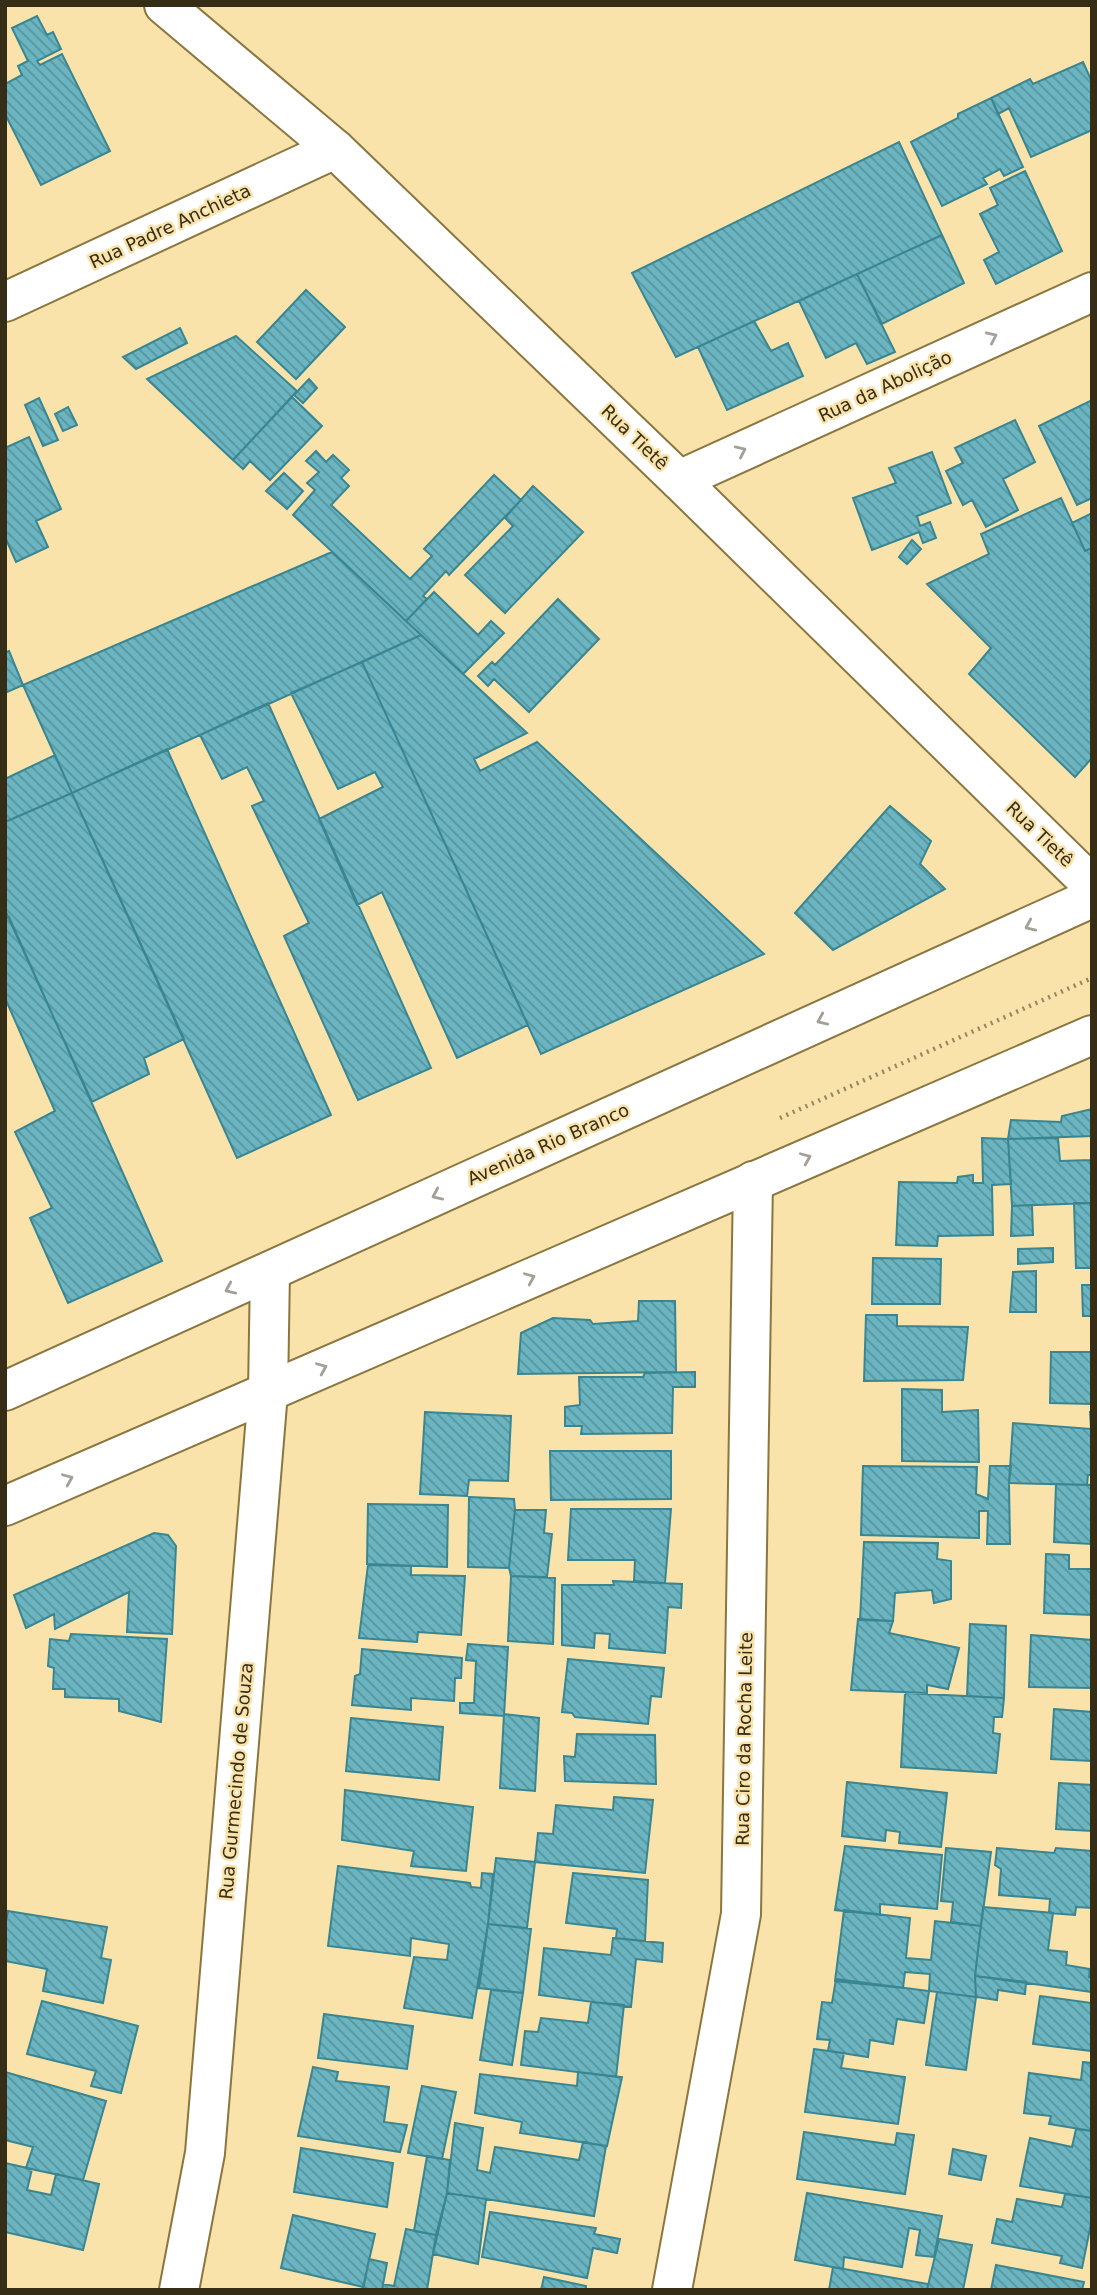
<svg xmlns="http://www.w3.org/2000/svg" width="1097" height="2295" font-family="'DejaVu Sans',sans-serif">
  <style>
    .building { fill: url(#building-back-hatch); stroke: #398591; stroke-width: 2 }
    .lines { fill: none; stroke-linecap: round; stroke-linejoin: round }
    .minor-casing { stroke: #8a7640; stroke-width: 42 }
    .tertiary-casing { stroke: #8a7640; stroke-width: 42 }
    .primary-casing { stroke: #8a7640; stroke-width: 42 }
    .path { stroke: #95865f; stroke-width: 4.5; stroke-dasharray: 2 5; stroke-linecap: butt }
    .minor { stroke: #fff; stroke-width: 38 }
    .tertiary { stroke: #fff; stroke-width: 38 }
    .primary { stroke: #fff; stroke-width: 38 }
    .oneway { stroke: #a5a097 }
    .labels { text-anchor: middle; dominant-baseline: central; stroke-width: 5; stroke-linejoin: round; paint-order: stroke }
    .street-label { font-size: 18px; fill: #362d17; stroke: #f9e3aa }
  </style>
  <defs>
    <pattern id="building-back-hatch" width="6" height="6" patternUnits="userSpaceOnUse" patternTransform="scale(1.75)"><rect width="6" height="6" fill="#6ab5c1"/><path d="M-1 5l2 2M0 0l6 6M5-1l2 2" fill="none" stroke="#58949c"/></pattern>
  </defs>
  <rect width="100%" height="100%" fill="#f9e3aa"/>
  <path class="building" d="M37 16 47 35 53 32 61 49 37 61 40 65 62 54 110 151 41 185 5 114V84L22 75 18 66 28 61 12 28Z
    M1083 62 1092 82V130L1031 157 1009 108 998 114 991 98 1030 79 1033 84Z
    M991 98 1023 167 1004 176 1000 169 983 178 987 184 942 206 911 142 958 118V114Z
    M899 142 942 235 676 357 632 273Z
    M1025 171 1062 251 996 284 984 260 999 252 980 214 998 205 990 188Z
    M942 235 964 283 882 324 857 274Z
    M857 274 895 352 867 364 856 343 826 358 799 301Z
    M306 290 345 327 296 379 257 342Z
    M754 321 771 351 788 343 803 376 727 410 698 347Z
    M180 328 187 343 136 369 123 357Z
    M236 336 297 391 233 460 147 379Z
    M309 379 317 388 303 403 294 395Z
    M292 397 322 426 270 480 250 461 243 469 233 460Z
    M39 398 58 440 43 446 25 405Z
    M1092 400V498L1077 505 1039 426Z
    M68 407 77 425 63 431 55 414Z
    M1015 420 1035 462 1003 479 1018 510 986 527 972 500 963 505 946 471 963 463 955 448Z
    M29 437 61 509 36 521 48 547 16 562 5 537V448Z
    M316 451 326 462 333 455 349 470 341 478 349 486 331 505 410 579 432 556 424 549 494 475 521 500 449 575 446 571 423 596 427 599 406 621 293 515 315 490 307 483 319 472 306 461Z
    M932 452 951 503 917 516 920 526 930 522 936 538 923 543 919 532 872 550 853 498 896 483 889 468Z
    M284 473 303 491 287 509 266 491Z
    M533 486 583 532 505 613 465 575 513 526 505 518Z
    M1061 498 1085 551 1092 548V758L1075 777 969 674 991 648 927 584 989 554 981 534Z
    M1092 513V548L1085 551 1072 523Z
    M912 540 921 549 907 564 899 557Z
    M332 552 421 635 72 793 23 685Z
    M434 592 478 635 491 621 504 633 463 674 406 621Z
    M558 599 599 639 529 712 494 679 488 686 478 676 492 662 495 665Z
    M421 635 527 733 474 759 480 771 537 742 764 954 541 1054 362 662Z
    M9 651 23 685 5 693V653Z
    M362 662 528 1025 457 1058 382 892 357 905 319 819 383 787 375 772 338 789 291 693Z
    M268 703 431 1068 358 1100 284 936 309 923 252 806 264 801 247 767 222 779 200 735Z
    M167 749 331 1115 237 1158 72 793Z
    M55 755 72 793 5 822V779Z
    M72 793 184 1039 144 1058 149 1074 92 1102 5 910V822Z
    M890 806 931 841 920 864 945 889 833 950 795 913Z
    M9 917 162 1261 68 1303 30 1218 52 1208 15 1132 55 1111 5 998V919Z
    M1092 1109V1136L1008 1139 1011 1120 1061 1122 1062 1116Z
    M982 1138 1008 1139 1011 1184 992 1185 993 1235 938 1236 937 1246 896 1245 899 1182 957 1183 958 1177 973 1175V1183H983Z
    M1058 1138 1060 1161 1091 1160 1092 1158V1203L1012 1206 1008 1139Z
    M1074 1203H1092V1268H1076Z
    M1032 1205 1033 1235 1011 1236 1012 1206Z
    M1053 1248V1262L1018 1264V1249Z
    M873 1258 941 1259 940 1304H872Z
    M1036 1271V1312H1010L1013 1272Z
    M1082 1285H1092V1316H1083Z
    M639 1301H675L676 1372 518 1374 521 1333 553 1318 590 1320 593 1324 638 1321Z
    M866 1315H897V1326L968 1327 963 1380 864 1381Z
    M1051 1352H1092V1404L1050 1403Z
    M695 1372V1387H673L672 1433 581 1434 582 1426H565V1407L580 1405 579 1377H643L645 1373Z
    M902 1389 942 1390V1412L978 1410 979 1462 902 1461Z
    M425 1412 511 1416 508 1481 469 1480 467 1496 420 1494Z
    M1090 1412H1092V1475H1088L1087 1485 1009 1483 1013 1423 1091 1429Z
    M550 1451H671V1499L551 1500Z
    M863 1466 977 1467 976 1494 988 1499 990 1466H1011L1009 1483 1010 1544H987L988 1511H979V1538L861 1535Z
    M1056 1484 1092 1485V1544L1054 1542Z
    M469 1497 514 1499 515 1510 509 1568 468 1567Z
    M368 1504 448 1505 447 1567 367 1564Z
    M571 1509H671L665 1583 634 1581 635 1560H568Z
    M515 1510H546L544 1533 552 1534 547 1577 511 1576 509 1568Z
    M154 1533 168 1535 176 1546 172 1634 127 1632 129 1592 55 1629 54 1614 26 1628 14 1595Z
    M864 1542 938 1543 937 1559 951 1561V1599L934 1603 932 1590 895 1593 893 1621 860 1620Z
    M1046 1554 1069 1555V1569H1092V1615L1044 1613Z
    M368 1565 411 1566V1575L465 1576 461 1635 418 1632 417 1642 359 1638Z
    M511 1576 555 1578 553 1644 508 1641Z
    M613 1581 682 1584 681 1608 668 1607 665 1653 609 1648 610 1634 595 1633 594 1648 562 1645V1585H614Z
    M858 1619 893 1621 889 1633 959 1648 948 1689 927 1685V1693L851 1690Z
    M970 1624 1006 1626 1004 1698 967 1696Z
    M71 1634 167 1639 161 1722 119 1711V1699L65 1697V1689H53L54 1668 48 1666 50 1639 69 1641Z
    M1031 1635 1092 1640V1688L1029 1687Z
    M468 1644 508 1647 504 1716 460 1713V1703H474L476 1661 466 1660Z
    M362 1649 462 1658 461 1678H455L454 1701 411 1698V1710L352 1705 355 1676 360 1674Z
    M568 1659 664 1668 661 1697 651 1696 648 1724 575 1717 572 1713 562 1712Z
    M905 1693 1004 1698 1002 1717H994L993 1733 1000 1734 996 1773 901 1767Z
    M1054 1709 1092 1712V1761L1051 1759Z
    M504 1714 539 1718 535 1791 500 1788Z
    M351 1718 443 1727 439 1780 346 1771Z
    M577 1734 655 1735 656 1784 565 1781 564 1756 575 1757Z
    M847 1782 947 1793 941 1847 899 1843 900 1832 886 1830 885 1841 842 1836Z
    M1059 1783 1092 1785V1831L1056 1829Z
    M345 1790 473 1807 466 1871 411 1866 414 1851 342 1840Z
    M614 1797 653 1800 645 1873 535 1862 538 1833 553 1834 556 1805 613 1810Z
    M845 1846 942 1855 937 1909 880 1904V1915L835 1910Z
    M946 1848 991 1852 981 1926 951 1922 953 1902 941 1901Z
    M997 1848 1054 1853 1056 1848 1092 1851V1908L1076 1907 1075 1915 1049 1913 1050 1899 999 1895 1001 1869 995 1865Z
    M496 1858 535 1862 527 1928 488 1924Z
    M338 1866 470 1883 471 1887 481 1888 482 1873 493 1874 488 1924 472 2018 404 2008 414 1957 447 1960 449 1944 411 1938 410 1956 328 1946Z
    M573 1873 648 1880 645 1941 616 1938 617 1929 566 1923Z
    M983 1907 1053 1913 1048 1950 1067 1952 1066 1965 1090 1969 1089 1977 1092 1978V1992L975 1976Z
    M844 1910 910 1918 906 1958 931 1960 935 1921 981 1926 975 1976 976 1997 929 1991 930 1974 905 1972 903 1988 835 1981Z
    M8 1911 107 1927 101 1958 111 1960 103 2003 43 1991 47 1969 5 1961V1927Z
    M488 1924 531 1929 523 1993 479 1988Z
    M613 1938 663 1943 662 1962 636 1959 631 2007 539 1995 544 1948 611 1955Z
    M975 1976 1026 1982 1025 1994 998 1990 997 2000 976 1997Z
    M836 1979 929 1991 924 2023 897 2019 893 2044 870 2040 868 2057 828 2051 830 2040 817 2039 822 2002 832 2003Z
    M491 1990 523 1993 512 2065 480 2060Z
    M937 1992 976 1997 966 2070 926 2065Z
    M1040 1996 1092 2003V2051L1033 2044Z
    M42 2001 138 2026 121 2093 91 2086 96 2071 27 2054Z
    M591 2002 624 2005 616 2077 521 2065 525 2031 538 2032 541 2018 588 2023Z
    M324 2014 413 2026 407 2069 318 2058Z
    M814 2049 844 2053 841 2068 905 2077 898 2124 805 2112Z
    M1083 2062 1092 2063V2131L1049 2124 1051 2116 1024 2113 1029 2073 1081 2080Z
    M313 2067 338 2072 336 2081 389 2087 384 2122 407 2125 400 2152 298 2136Z
    M5 2072 106 2101 83 2180 26 2168 33 2147 5 2140Z
    M578 2072 622 2077 607 2146 520 2133 522 2122 475 2113 480 2074 577 2086Z
    M422 2086 456 2092 442 2159 408 2153Z
    M455 2123 483 2128 477 2170 490 2173 495 2147 579 2160 583 2142 606 2146 594 2216 447 2193Z
    M1076 2129 1092 2131V2198L1020 2186 1030 2138 1072 2147Z
    M804 2132 895 2145 897 2133 914 2135 905 2194 797 2179Z
    M301 2148 393 2163 387 2207 294 2192Z
    M953 2149 986 2156 981 2180 949 2174Z
    M427 2156 450 2160 447 2193 436 2235 414 2231Z
    M5 2163 32 2169 27 2190 51 2195 56 2174 99 2184 83 2250 5 2232Z
    M447 2193 486 2199 478 2264 433 2254Z
    M807 2193 942 2216 934 2257 916 2255 920 2230 909 2228 902 2267 844 2257 843 2269 795 2260Z
    M1065 2194 1092 2198V2219L1082 2268 1060 2263 1062 2256 992 2243 997 2219 1012 2222 1017 2199 1062 2207Z
    M490 2212 596 2228 594 2234 620 2239 617 2253 593 2248 587 2278 482 2257Z
    M293 2215 375 2234 363 2287 281 2268Z
    M406 2229 436 2235 427 2290H382L383 2284 394 2286Z
    M939 2239 972 2245 963 2290H927Z
    M369 2259 387 2263 382 2290H363Z
    M996 2265 1084 2282 1082 2290H991Z
    M833 2267 928 2284 927 2290H829Z
    M544 2277 586 2286V2290H541Z"/>
  <g class="lines">
    <defs>
      <path id="minor" d="M5 302 335 149
        M679 480 1092 292
        M179 2290 205 2153 268 1392 270 1271
        M672 2290 741 1914 753 1181"/>
      <path id="tertiary" d="M164 5 335 149 679 480 1092 885"/>
      <path id="primary" d="M5 1391 1092 898
        M5 1506 1092 1035"/>
    </defs>
    <use href="#minor" class="minor-casing"/>
    <use href="#tertiary" class="tertiary-casing"/>
    <use href="#primary" class="primary-casing"/>
    <path class="path" d="M780 1118 1092 978"/>
    <use href="#minor" class="minor"/>
    <use href="#tertiary" class="tertiary"/>
    <use href="#primary" class="primary"/>
  </g>
  <defs><path id="oneway-chevron" d="M-2-3.5L2.5 0L-2 3.5" fill="none" stroke-width="1.6" stroke-linecap="round" stroke-linejoin="round" transform="scale(1.75)"/></defs>
  <g class="oneway">
    <use href="#oneway-chevron" transform="translate(992 337) rotate(-25)"/>
    <use href="#oneway-chevron" transform="translate(741 451) rotate(-25)"/>
    <use href="#oneway-chevron" transform="translate(1030 926) rotate(156)"/>
    <use href="#oneway-chevron" transform="translate(822 1020) rotate(156)"/>
    <use href="#oneway-chevron" transform="translate(806 1158) rotate(-23)"/>
    <use href="#oneway-chevron" transform="translate(437 1195) rotate(156)"/>
    <use href="#oneway-chevron" transform="translate(530 1278) rotate(-23)"/>
    <use href="#oneway-chevron" transform="translate(230 1289) rotate(156)"/>
    <use href="#oneway-chevron" transform="translate(322 1368) rotate(-23)"/>
    <use href="#oneway-chevron" transform="translate(68 1479) rotate(-23)"/>
  </g>
  <g class="labels">
    <g class="street-label">
      <text transform="translate(170 226) rotate(-25)">Rua Padre Anchieta</text>
      <text transform="translate(885 386) rotate(-25)">Rua da Abolição</text>
      <text transform="translate(635 437) rotate(44)">Rua Tietê</text>
      <text transform="translate(1040 834) rotate(44)">Rua Tietê</text>
      <text transform="translate(548 1144) rotate(-24)">Avenida Rio Branco</text>
      <text transform="translate(744 1739) rotate(-89)">Rua Ciro da Rocha Leite</text>
      <text transform="translate(236 1781) rotate(-85)">Rua Gurmecindo de Souza</text>
    </g>
  </g>
  <rect width="1097" height="2295" fill="none" stroke="#362d17" stroke-width="14"/>
</svg>
